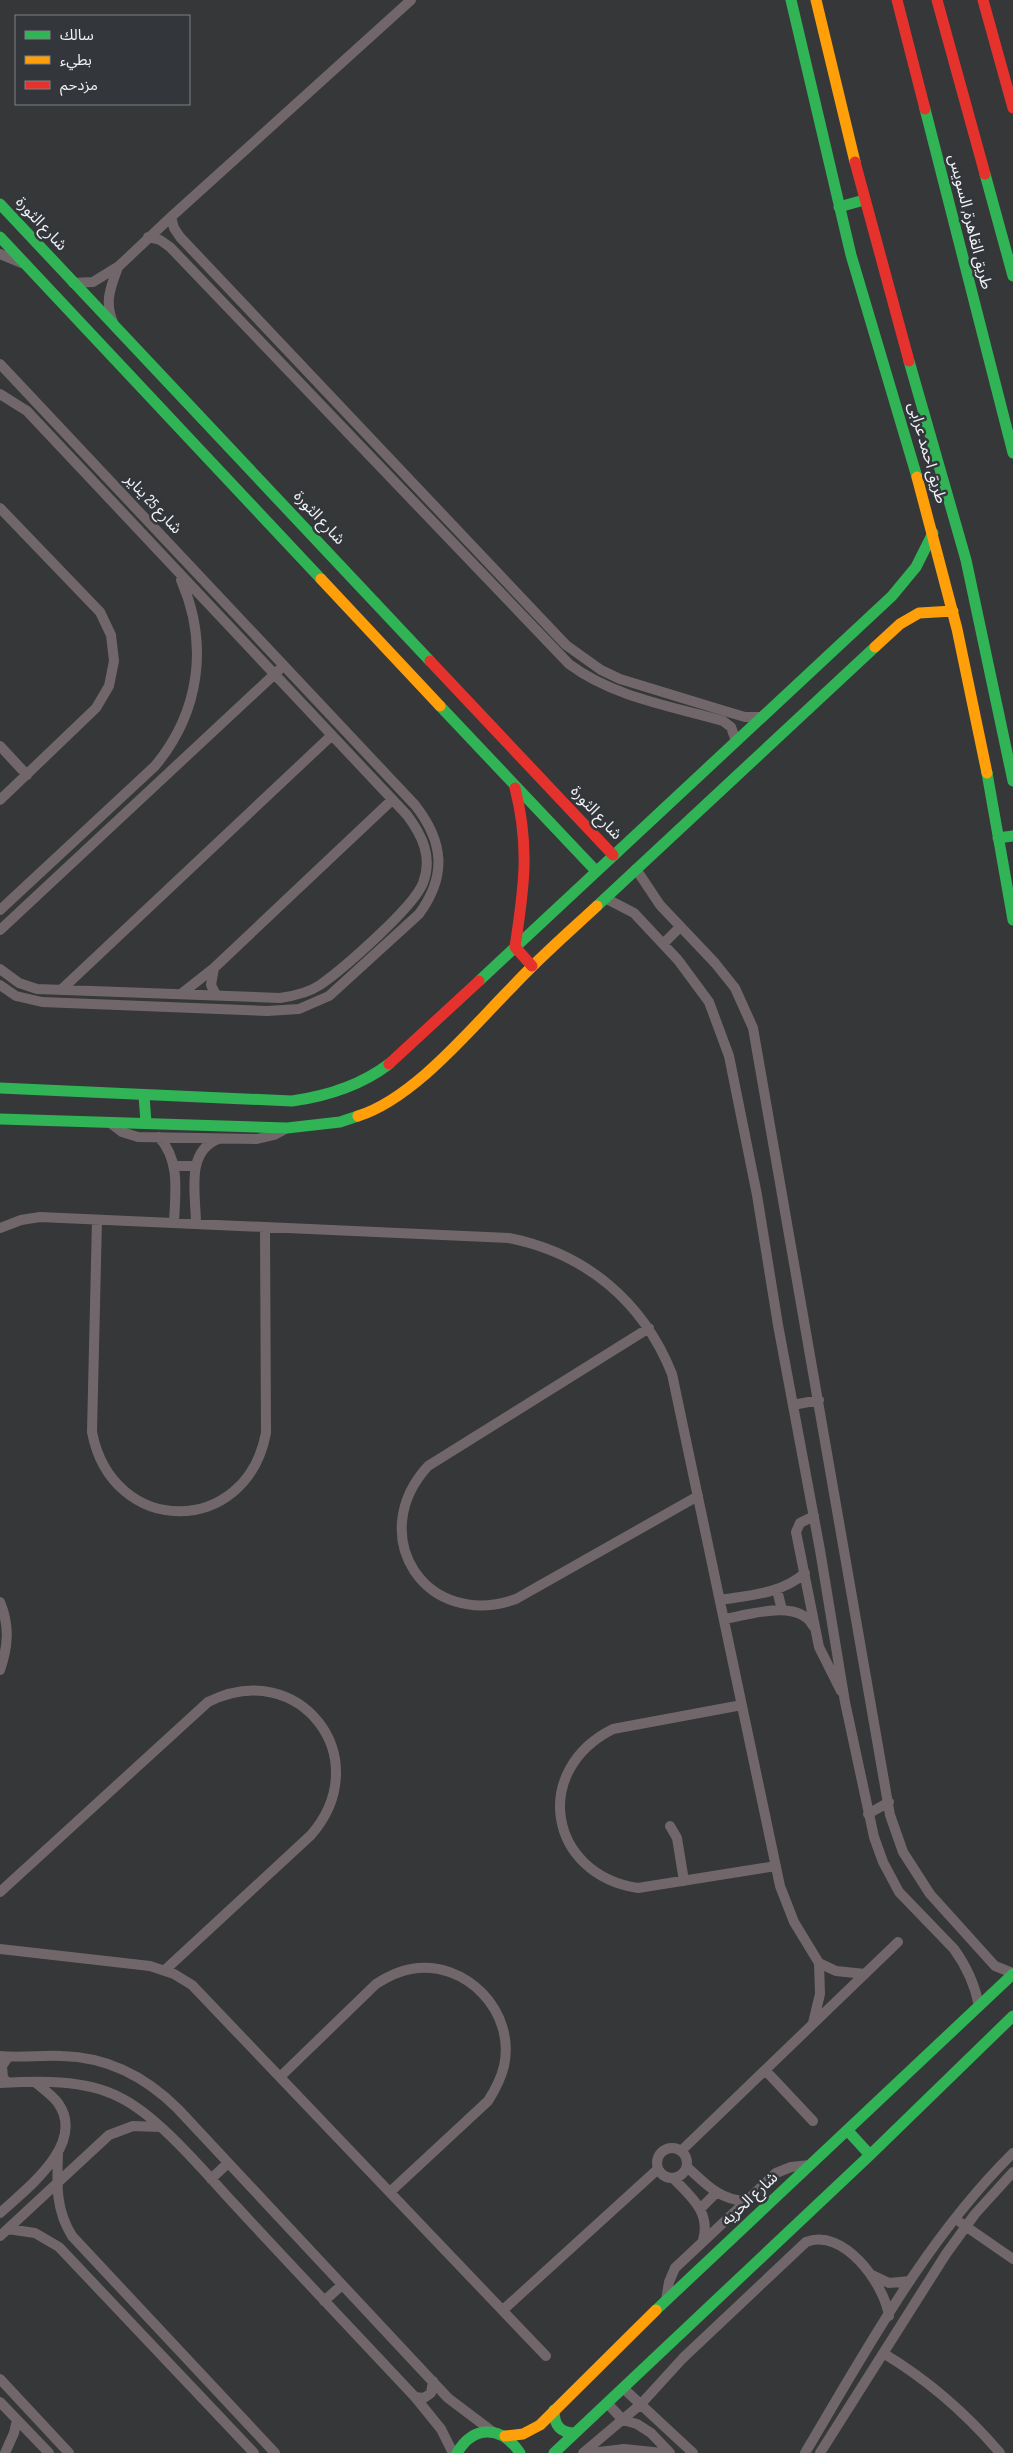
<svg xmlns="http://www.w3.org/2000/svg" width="1013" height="2453" font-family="'Sofia Sans Condensed','Noto Sans Arabic',sans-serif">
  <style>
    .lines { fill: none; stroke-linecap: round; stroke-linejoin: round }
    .street { stroke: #71676a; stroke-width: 10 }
    .fast { stroke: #30b455; stroke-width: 11 }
    .slow { stroke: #ff9f0a; stroke-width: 11 }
    .jam { stroke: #e5322d; stroke-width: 11 }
    .labels { text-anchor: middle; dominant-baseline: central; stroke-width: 5; stroke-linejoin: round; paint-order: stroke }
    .street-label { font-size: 16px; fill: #f0f2f5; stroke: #33363b }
  </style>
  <rect width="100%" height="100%" fill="#353739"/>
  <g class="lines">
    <path class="street" d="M171 217 174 228 180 237 566 645 601 670 620 679 728 712 745 717H761
      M148 237 160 240 170 247 569 664C613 697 671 706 723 721L731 727 736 741
      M0 254 22 263
      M73 283 93 282 119 266 171 217 411 0
      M113 322C104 302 111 286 118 267
      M0 364 415 805C444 842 447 876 419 914L329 996 299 1009 267 1011 42 1002 16 996 0 985
      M0 394 27 411 407 815C422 835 433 857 423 883 414 907 343 969 320 985 308 993 294 996 280 998L37 989 19 983 0 969
      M0 508 100 612 111 635 114 661 109 686 96 708 0 800
      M0 746 27 775
      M636 869 660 905 715 963 735 988 753 1028 890 1815 903 1852 930 1894 995 1966 1013 1973
      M605 898 634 913 678 960 709 1002 729 1056 757 1195 778 1325 820 1550 845 1702 874 1837 883 1862 899 1892 954 1949C967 1967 975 1985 979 2006
      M0 910 155 766C200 712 209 644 181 580
      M0 930 279 670
      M663 944 680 927
      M214 968 211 985 216 995
      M61 990 331 736
      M181 994 214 968 392 800
      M109 1122 122 1132 138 1137 257 1139 274 1135 285 1129
      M159 1137C181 1161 175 1194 174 1223
      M175 1166H195
      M97 1220 92 1432C112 1537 246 1538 266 1433L265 1227
      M196 1224C196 1195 185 1152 218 1139
      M0 1228 21 1220 40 1217 509 1238C585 1253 643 1301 672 1374L780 1886 794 1922 819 1963 820 1994 813 2023
      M649 1328 428 1466C364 1536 426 1631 516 1599L698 1496
      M793 1405 819 1400
      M814 1516 800 1523 796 1532 819 1647 841 1691
      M777 1590 782 1610
      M720 1600C750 1595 781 1594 805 1573
      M0 1602C10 1626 8 1647 0 1670
      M724 1619C748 1615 799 1598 813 1626
      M742 1705 613 1729C531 1770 548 1874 638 1888L776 1866
      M868 1814 889 1802
      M670 1826 677 1838 684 1881
      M0 1892 208 1702C299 1656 378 1758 311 1835L165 1970
      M0 1949 150 1966 174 1974 192 1985 546 2356
      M819 1963 836 1971 865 1974
      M0 2056C21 2058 41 2055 62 2056 108 2057 146 2077 178 2109L448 2398 493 2432
      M765 2070 813 2121
      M281 2076 376 1984C387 1977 398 1971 411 1969 466 1959 516 2012 504 2066 501 2079 495 2090 488 2101L390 2192
      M7 2082 3 2078 2 2066 8 2057
      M0 2083C38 2081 84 2079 119 2097 159 2116 206 2174 237 2207 296 2271 356 2334 415 2397L441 2429 453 2453
      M657 2163a15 15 0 1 1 30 0a15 15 0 1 1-30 0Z
      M682 2150 898 1942
      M58 2153C57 2183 55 2209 72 2236L275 2453
      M687 2167C705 2183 719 2200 745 2201
      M673 2178C691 2197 711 2212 703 2240
      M211 2179 228 2163
      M701 2208 716 2193
      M0 2213C26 2189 87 2144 58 2103 52 2095 43 2089 35 2082
      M961 2223 1013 2259
      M8 2229 35 2233 59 2247 254 2453
      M0 2236 109 2135 133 2126 160 2127
      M872 2275 889 2283 910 2281
      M666 2300 669 2282 675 2268 776 2173 791 2167 810 2165
      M324 2301 342 2285
      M503 2310 658 2169
      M883 2353C928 2380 966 2413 1000 2453
      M0 2379 69 2453
      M623 2388 693 2453
      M415 2397 424 2398 431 2393 433 2381
      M0 2402 49 2453
      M607 2403 623 2420 637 2424 651 2433 670 2453
      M5 2453 14 2433 17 2420
      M583 2453 641 2404 683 2358 806 2242C843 2227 884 2283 889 2316
      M591 2453 624 2449 662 2453
      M805 2453C867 2349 926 2239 1013 2153
      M820 2453 946 2254 975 2214 1013 2172"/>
    <path class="fast" d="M791 0 851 255 917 477
      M925 109 1013 453
      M985 174 1013 276
      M0 204 430 661
      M839 207 864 200
      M0 237 321 579
      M909 361 966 560 1013 781
      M440 706 596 871
      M987 773 1013 920
      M998 838 1013 836
      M597 906 875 647
      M479 981 892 596 916 567 933 533
      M0 1088 292 1101C328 1096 360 1086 389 1064
      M144 1096 146 1122
      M0 1119 287 1128 340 1122 358 1116
      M848 2131 870 2155
      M656 2310 1013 1974
      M554 2410C554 2425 560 2433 575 2433
      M457 2453C474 2424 502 2426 520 2453
      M554 2453 870 2155 1013 2016"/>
    <path class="slow" d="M816 0 855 162
      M917 477 957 629 987 773
      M321 579 440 706
      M875 647 900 624 919 613 953 611
      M358 1116C415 1098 472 1027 514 985 540 957 569 932 597 906
      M505 2436 523 2434 540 2425 656 2310"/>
    <path class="jam" d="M897 0 925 109
      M937 0 985 174
      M983 0 1013 108
      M855 162 909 361
      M430 661 613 855
      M515 788C530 847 524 888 515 947L532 966
      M389 1064 479 981"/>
  </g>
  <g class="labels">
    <g class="street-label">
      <text transform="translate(970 222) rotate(76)">طريق القاهرة, السويس</text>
      <text transform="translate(41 224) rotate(47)">شارع الثورة</text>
      <text transform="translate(927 453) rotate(74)">طريق احمد عرابى</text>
      <text transform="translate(153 504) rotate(47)">شارع 25 يناير</text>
      <text transform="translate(319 518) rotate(47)">شارع الثورة</text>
      <text transform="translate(596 813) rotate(47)">شارع الثورة</text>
      <text transform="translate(750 2199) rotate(-43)">شارع الحريه</text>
    </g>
  </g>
  <rect x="15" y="15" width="175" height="90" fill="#33363b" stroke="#7f8185"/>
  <rect x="25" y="31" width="25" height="8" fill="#30b455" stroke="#7f8185"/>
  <text x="60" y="40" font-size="15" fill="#f0f2f5">سالك</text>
  <rect x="25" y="56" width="25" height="8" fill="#ff9f0a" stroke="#7f8185"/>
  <text x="60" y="65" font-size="15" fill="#f0f2f5">بطيء</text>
  <rect x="25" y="81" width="25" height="8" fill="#e5322d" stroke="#7f8185"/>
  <text x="60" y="90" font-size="15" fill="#f0f2f5">مزدحم</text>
</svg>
